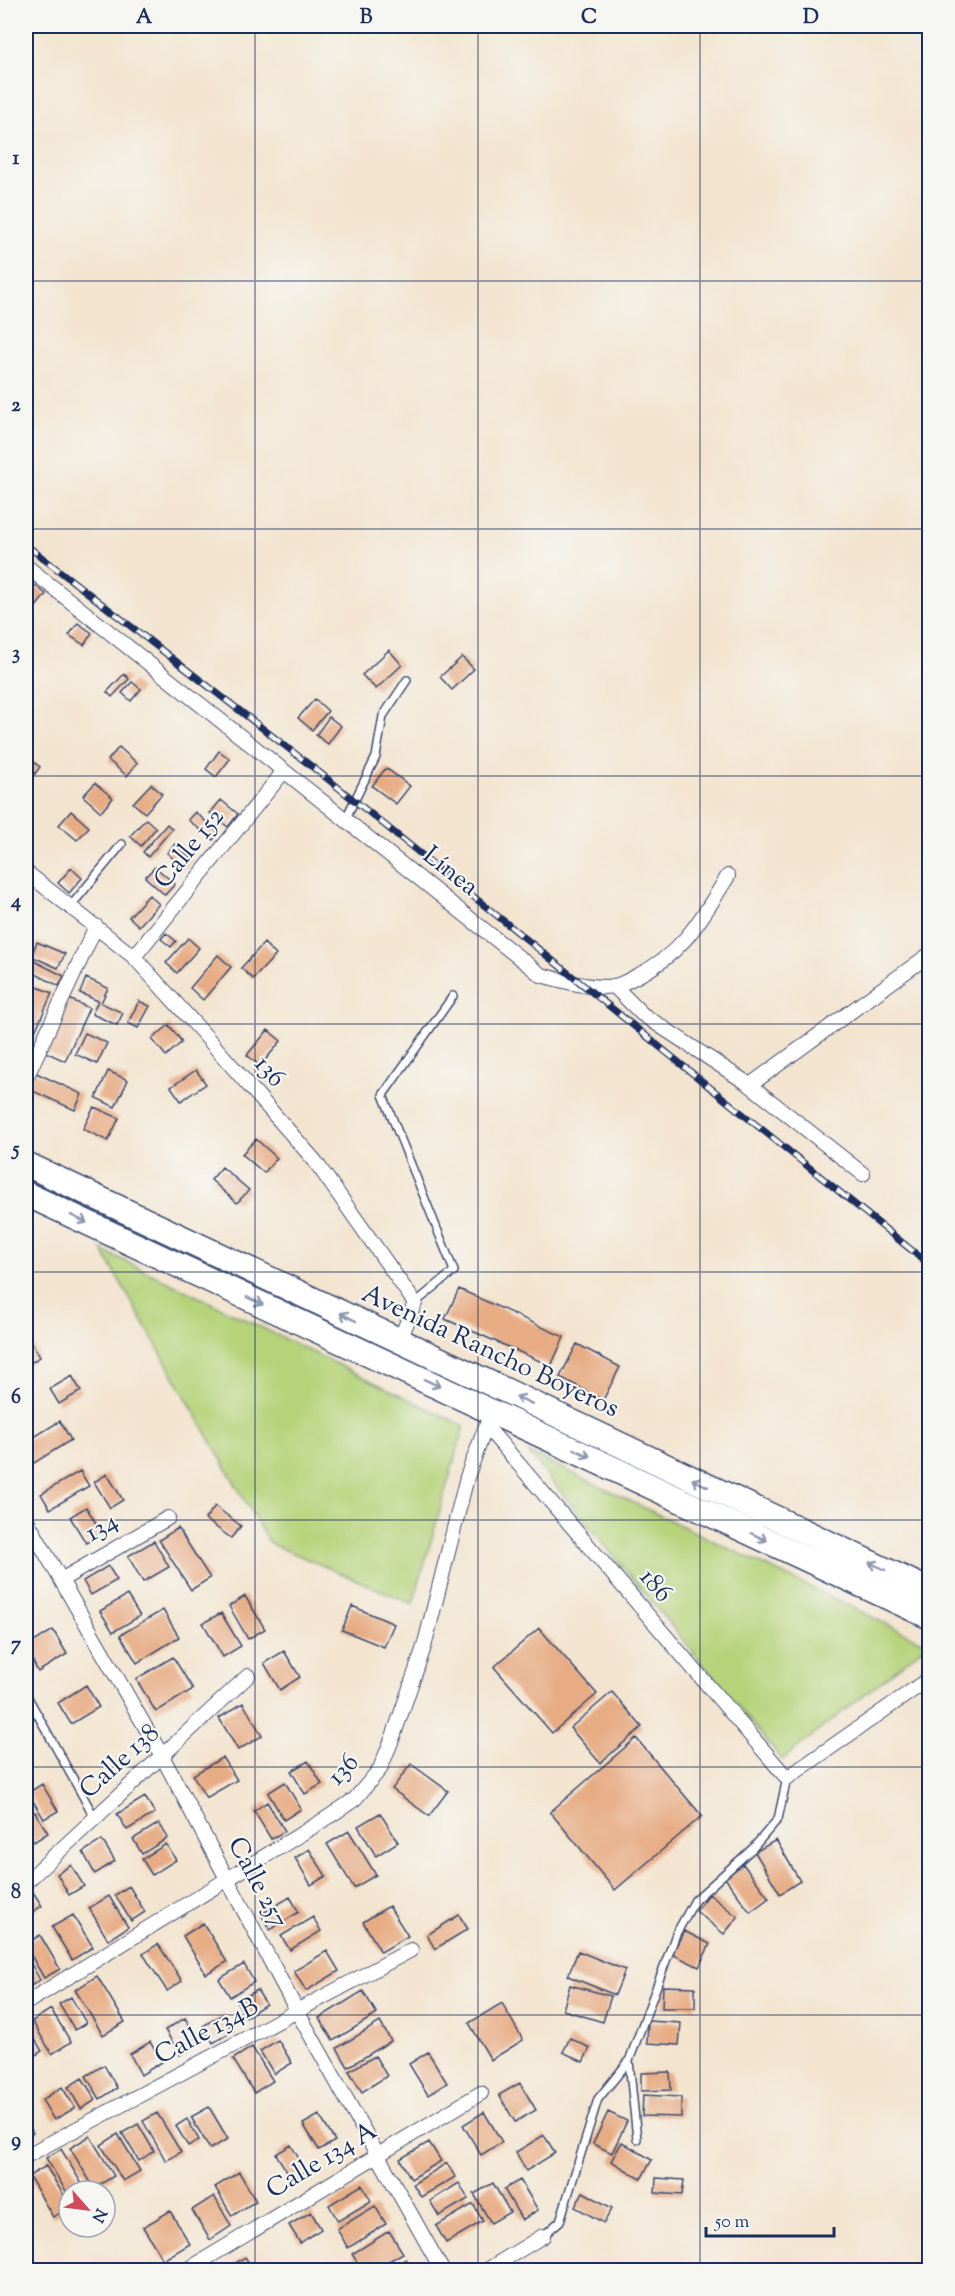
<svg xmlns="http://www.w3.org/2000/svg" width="955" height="2296" font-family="'Sorts Mill Goudy',serif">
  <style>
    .green { fill: #b6d37a; stroke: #68816c; stroke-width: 1.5 }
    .building { fill: #e7ac84 }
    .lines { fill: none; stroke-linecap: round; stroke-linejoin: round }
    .service-casing { stroke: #3b4a6f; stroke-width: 10 }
    .minor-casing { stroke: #3b4a6f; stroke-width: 16 }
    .trunk-casing { stroke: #3b4a6f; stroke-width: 27 }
    .service { stroke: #fff; stroke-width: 7 }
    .minor { stroke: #fff; stroke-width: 14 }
    .trunk { stroke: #fff; stroke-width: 24 }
    .rail-casing { stroke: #1b2f5e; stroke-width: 7 }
    .rail { stroke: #f6f6f2; stroke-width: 4.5; stroke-dasharray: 14; stroke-linecap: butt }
    .oneway { stroke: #8d97ae }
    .grid { fill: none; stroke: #1b2f5e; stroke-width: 1.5; stroke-opacity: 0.55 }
    .labels { text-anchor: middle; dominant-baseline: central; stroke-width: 4.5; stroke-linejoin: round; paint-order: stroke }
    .street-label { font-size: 26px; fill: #1b2f5e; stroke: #f6f6f2 }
    .neatline { fill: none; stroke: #1b2f5e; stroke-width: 2 }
    .grid-label { font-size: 20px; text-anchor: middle; font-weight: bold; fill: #1b2f5e }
  </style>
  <rect width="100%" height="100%" fill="#f6f6f2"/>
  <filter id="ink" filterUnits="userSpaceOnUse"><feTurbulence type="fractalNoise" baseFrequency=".0167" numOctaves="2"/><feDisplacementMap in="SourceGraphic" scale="12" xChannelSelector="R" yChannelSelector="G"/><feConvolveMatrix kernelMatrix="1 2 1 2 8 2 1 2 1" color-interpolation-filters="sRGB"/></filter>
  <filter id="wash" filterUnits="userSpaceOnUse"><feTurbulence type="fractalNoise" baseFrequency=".008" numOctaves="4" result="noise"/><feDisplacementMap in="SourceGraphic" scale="24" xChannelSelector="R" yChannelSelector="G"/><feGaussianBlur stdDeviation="1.35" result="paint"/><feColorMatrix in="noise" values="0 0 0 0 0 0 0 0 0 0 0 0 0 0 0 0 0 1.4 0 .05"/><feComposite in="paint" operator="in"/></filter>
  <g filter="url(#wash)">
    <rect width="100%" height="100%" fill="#f3e4cf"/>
    <path class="green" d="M102 1250 464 1426 413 1604 269 1543Z
      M528 1452 928 1644 782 1760Z"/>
    <g id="blocks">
      <path class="building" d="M26 578 46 594 32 612 26 607Z
        M78 623 92 633 84 645 69 635Z
        M389 650 402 665 376 689 362 675Z
        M462 657 474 669 452 690 440 677Z
        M124 674 129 679 112 697 107 692Z
        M132 682 141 689 131 701 122 693Z
        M315 699 328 711 312 730 298 718Z
        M329 717 341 726 328 744 316 735Z
        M119 747 137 763 127 776 108 760Z
        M219 751 230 759 216 777 206 769Z
        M26 756 40 767 26 786Z
        M386 768 410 786 396 804 372 786Z
        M95 783 113 798 101 812 83 796Z
        M151 784 162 794 145 813 133 803Z
        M221 800 238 814 228 827 210 813Z
        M71 811 89 827 77 840 59 825Z
        M195 812 219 833 213 840 188 820Z
        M146 819 156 828 141 846 130 836Z
        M167 824 172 829 148 857 143 852Z
        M175 844 193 860 185 869 167 853Z
        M155 867 175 884 165 895 145 877Z
        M71 868 82 878 69 893 58 883Z
        M149 895 159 904 139 926 129 917Z
        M166 933 176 941 171 947 161 939Z
        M188 938 199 948 177 973 166 963Z
        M37 942 65 954 58 968 31 956Z
        M264 943 276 955 253 979 241 968Z
        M218 955 231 967 203 1000 190 988Z
        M30 959 64 976 59 986 26 969Z
        M86 978 108 988 101 1003 123 1013 117 1025 92 1014 98 1001 80 993Z
        M35 986 52 993 26 1052V1007Z
        M67 998 89 1008 65 1061 43 1051Z
        M139 1001 150 1006 138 1028 128 1023Z
        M169 1025 182 1042 166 1056 152 1039Z
        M268 1030 281 1041 260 1066 247 1055Z
        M85 1033 107 1043 97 1064 75 1054Z
        M196 1070 206 1084 181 1101 171 1087Z
        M108 1071 128 1080 115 1107 96 1098Z
        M34 1072 82 1094 75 1110 26 1088Z
        M94 1107 119 1118 108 1141 83 1129Z
        M256 1139 277 1158 264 1173 242 1154Z
        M222 1167 249 1190 237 1203 211 1180Z
        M459 1289 564 1337 551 1366 445 1319Z
        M32 1343 40 1357 26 1366V1347Z
        M577 1344 620 1367 603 1400 560 1377Z
        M72 1376 81 1391 59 1404 50 1389Z
        M60 1421 71 1440 26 1468V1442Z
        M80 1471 89 1486 50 1509 41 1494Z
        M107 1474 123 1500 110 1508 94 1482Z
        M215 1506 241 1526 231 1538 205 1519Z
        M86 1507 102 1533 86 1543 70 1517Z
        M178 1528 210 1578 191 1590 159 1540Z
        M154 1541 169 1567 143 1582 128 1556Z
        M108 1566 117 1580 91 1595 83 1581Z
        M127 1595 140 1616 113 1632 100 1611Z
        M245 1596 265 1629 248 1639 229 1606Z
        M352 1606 394 1624 384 1647 342 1630Z
        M163 1610 179 1637 137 1663 120 1635Z
        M221 1613 241 1646 223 1657 203 1623Z
        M539 1628 597 1694 552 1733 494 1667Z
        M53 1630 67 1654 38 1672 26 1647Z
        M284 1651 300 1677 280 1690 264 1663Z
        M173 1657 193 1689 156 1712 136 1679Z
        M86 1685 99 1707 71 1724 58 1703Z
        M612 1692 642 1727 600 1763 570 1728Z
        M243 1703 262 1736 238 1750 219 1718Z
        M636 1738 702 1816 615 1890 550 1812Z
        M223 1757 237 1780 206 1798 193 1775Z
        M308 1761 322 1784 305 1794 291 1771Z
        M411 1764 448 1791 429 1816 392 1789Z
        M285 1782 301 1809 284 1820 268 1793Z
        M42 1784 58 1811 44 1819 28 1793Z
        M145 1797 155 1813 127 1830 117 1814Z
        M267 1802 285 1831 271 1839 254 1811Z
        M35 1812 48 1833 34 1842 26 1828V1818Z
        M380 1813 398 1842 376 1856 358 1826Z
        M159 1823 168 1838 142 1854 133 1839Z
        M349 1831 376 1875 354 1888 327 1844Z
        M102 1840 115 1861 95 1874 83 1852Z
        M776 1840 800 1881 780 1894 755 1852Z
        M166 1844 176 1860 152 1875 142 1859Z
        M309 1849 326 1876 311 1885 295 1858Z
        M743 1864 769 1898 750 1912 725 1878Z
        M71 1865 84 1886 69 1895 57 1874Z
        M129 1886 145 1912 131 1921 115 1895Z
        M33 1892 42 1906 29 1914 26 1909V1897Z
        M709 1894 738 1917 724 1934 696 1911Z
        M109 1896 128 1927 108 1940 89 1908Z
        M290 1897 299 1912 270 1930 261 1914Z
        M389 1906 408 1936 381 1952 363 1922Z
        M73 1915 93 1947 72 1960 52 1927Z
        M459 1915 468 1929 435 1949 427 1935Z
        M313 1917 321 1931 290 1950 281 1936Z
        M203 1923 227 1962 206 1974 183 1936Z
        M684 1931 710 1944 699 1967 672 1954Z
        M40 1935 60 1969 44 1978 26 1947V1944Z
        M158 1944 182 1981 167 1991 143 1954Z
        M327 1951 339 1971 306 1991 294 1971Z
        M578 1951 625 1970 615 1995 568 1976Z
        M26 1955 40 1980 26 1989Z
        M244 1964 254 1982 230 1997 219 1979Z
        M97 1976 125 2022 103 2035 75 1990Z
        M570 1985 611 1996 603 2022 563 2010Z
        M663 1986 695 1987V2008H662Z
        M257 1990 266 2004 246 2017 237 2002Z
        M363 1991 377 2014 333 2041 319 2018Z
        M71 1997 86 2023 75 2030 59 2004Z
        M502 2003 523 2040 491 2060 469 2023Z
        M51 2009 71 2042 52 2054 32 2021Z
        M223 2014 233 2031 213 2043 203 2026Z
        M185 2018 200 2043 180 2055 165 2030Z
        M648 2021 681 2023 679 2045 647 2043Z
        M380 2022 391 2041 348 2067 337 2048Z
        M26 2024 42 2051 26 2061Z
        M570 2038 590 2048 583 2062 563 2052Z
        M278 2040 292 2063 274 2074 260 2051Z
        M150 2042 162 2062 141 2075 130 2054Z
        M252 2047 273 2081 254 2093 233 2059Z
        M428 2052 447 2083 428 2095 409 2064Z
        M375 2056 387 2076 362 2092 349 2071Z
        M104 2065 117 2088 100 2099 86 2076Z
        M670 2072 671 2090 641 2091V2073Z
        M82 2078 96 2100 81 2109 68 2087Z
        M520 2083 536 2110 515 2122 499 2095Z
        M62 2087 75 2108 54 2120 42 2100Z
        M643 2095 681 2097V2117L642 2116Z
        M209 2107 228 2139 210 2149 191 2117Z
        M484 2112 502 2142 481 2155 463 2125Z
        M608 2112 627 2121 612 2153 593 2144Z
        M157 2113 181 2152 166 2161 143 2121Z
        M319 2115 335 2141 319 2150 303 2124Z
        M187 2119 199 2140 188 2146 176 2126Z
        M26 2120 33 2133 26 2138Z
        M138 2124 154 2151 139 2161 122 2133Z
        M118 2134 140 2171 123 2181 101 2145Z
        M544 2135 555 2153 526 2171 516 2152Z
        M90 2136 114 2176 94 2188 70 2148Z
        M429 2142 441 2161 411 2179 400 2159Z
        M622 2142 652 2160 641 2179 611 2161Z
        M291 2145 306 2171 292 2180 276 2154Z
        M61 2149 82 2184 67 2193 46 2158Z
        M447 2163 455 2177 421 2197 413 2184Z
        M46 2166 69 2204V2208L53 2217 29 2176Z
        M239 2172 256 2201 232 2216 215 2187Z
        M656 2178 684 2180 682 2195 655 2193Z
        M520 2180 538 2210 522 2220 504 2189Z
        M459 2183 468 2199 439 2216 430 2201Z
        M493 2183 510 2212 491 2223 474 2194Z
        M362 2185 371 2201 338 2221 329 2205Z
        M583 2192 612 2208 604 2223 575 2207Z
        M214 2196 231 2226 210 2240 192 2210Z
        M473 2204 483 2221 446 2243 436 2226Z
        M375 2206 386 2224 348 2248 337 2229Z
        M170 2211 190 2244 163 2260 143 2227Z
        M311 2212 321 2229 300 2243 289 2225Z
        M389 2231 403 2253 373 2270H362L352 2254Z
        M245 2257 254 2270H236L233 2265Z
        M406 2259 412 2270H387Z"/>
    </g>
  </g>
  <g filter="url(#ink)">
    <use href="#blocks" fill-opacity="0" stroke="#3b4a6f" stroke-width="1.5"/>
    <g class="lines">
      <defs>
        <path id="service" d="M345 820 376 757 383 716 407 680
          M70 907 122 844
          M415 1303 454 1271 383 1095 453 996
          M26 1694 95 1818
          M629 2061 637 2139
          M543 2236 560 2221 598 2099 629 2061 676 1934 695 1900 753 1848 778 1819 787 1778"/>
        <path id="minor" d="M26 566 541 975C559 980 595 990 614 986 621 985 629 980 635 977 683 954 701 919 728 876
          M26 872 134 957 202 1032 315 1161 415 1303 399 1342
          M134 957 284 771
          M614 986 642 1014 750 1085 863 1174
          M26 1078 96 926
          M750 1085 930 954
          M486 1426 787 1778 930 1678
          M26 1519 162 1756 297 2011 442 2270
          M61 1580 168 1518
          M26 1882 248 1676
          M26 2003 327 1818 355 1799 380 1769 393 1737 424 1647 467 1477 492 1410
          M26 2156 411 1950
          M187 2270 481 2093
          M487 2270 543 2236"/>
        <path id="trunk" d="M26 1164 930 1591
          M26 1194 930 1617"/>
      </defs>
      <use href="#service" class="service-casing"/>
      <use href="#minor" class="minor-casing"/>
      <use href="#trunk" class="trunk-casing"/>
      <use href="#service" class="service"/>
      <use href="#minor" class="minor"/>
      <use href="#trunk" class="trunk"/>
      <defs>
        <path id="rail" d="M26 545 324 776 930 1265"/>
      </defs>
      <use href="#rail" class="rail-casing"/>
      <use href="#rail" class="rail"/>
    </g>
    <defs><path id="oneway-shaft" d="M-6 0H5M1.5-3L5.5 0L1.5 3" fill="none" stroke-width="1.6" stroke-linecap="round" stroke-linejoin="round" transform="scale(1.5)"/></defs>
    <g class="oneway">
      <use href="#oneway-shaft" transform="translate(79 1219) rotate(26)"/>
      <use href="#oneway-shaft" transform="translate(255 1301) rotate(25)"/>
      <use href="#oneway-shaft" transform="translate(348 1317) rotate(-153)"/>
      <use href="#oneway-shaft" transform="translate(432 1383) rotate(25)"/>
      <use href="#oneway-shaft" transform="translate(524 1400) rotate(-155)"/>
      <use href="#oneway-shaft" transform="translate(582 1453) rotate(25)"/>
      <use href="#oneway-shaft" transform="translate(700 1483) rotate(-155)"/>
      <use href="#oneway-shaft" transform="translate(759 1537) rotate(25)"/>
      <use href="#oneway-shaft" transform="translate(877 1566) rotate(-155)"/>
    </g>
  </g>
  <path class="grid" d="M255 26V2270M478 26V2270M700 26V2270M26 281H930M26 529H930M26 776H930M26 1024H930M26 1272H930M26 1520H930M26 1767H930M26 2015H930"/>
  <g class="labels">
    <g class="street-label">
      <text transform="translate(190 849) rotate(-51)">Calle 152</text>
      <text transform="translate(450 872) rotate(38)">Línea</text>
      <text transform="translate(269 1072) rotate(49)">136</text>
      <text transform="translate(490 1352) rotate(25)">Avenida Rancho Boyeros</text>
      <text transform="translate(102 1528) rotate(-30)">134</text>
      <text transform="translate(655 1586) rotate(49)">186</text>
      <text transform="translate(120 1762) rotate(-42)">Calle 138</text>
      <text transform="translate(344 1770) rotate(-47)">136</text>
      <text transform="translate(257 1883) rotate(62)">Calle 257</text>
      <text transform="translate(207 2032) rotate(-28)">Calle 134B</text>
      <text transform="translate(322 2161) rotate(-31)">Calle 134 A</text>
    </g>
  </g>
  <rect width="955" height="2296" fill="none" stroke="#f6f6f2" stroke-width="66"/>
  <g transform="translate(87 2209) rotate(118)"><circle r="28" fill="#f6f6f2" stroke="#9ea6b7" stroke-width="1.5"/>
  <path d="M0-4.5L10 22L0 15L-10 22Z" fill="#d1495b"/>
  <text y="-9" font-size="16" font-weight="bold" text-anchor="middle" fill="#1b2f5e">N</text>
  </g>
  <path d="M706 2227v9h128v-9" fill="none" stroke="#1b2f5e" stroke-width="3"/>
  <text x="715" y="2227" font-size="18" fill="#1b2f5e" stroke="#f6f6f2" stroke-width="4.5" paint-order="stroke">50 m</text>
  <rect x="33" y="33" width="889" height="2230" class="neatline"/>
  <g class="grid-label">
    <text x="144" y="23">A</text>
    <text x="366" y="23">B</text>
    <text x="589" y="23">C</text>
    <text x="811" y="23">D</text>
    <text x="16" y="164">1</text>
    <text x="16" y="411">2</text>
    <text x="16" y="659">3</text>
    <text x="16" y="907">4</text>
    <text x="16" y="1155">5</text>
    <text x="16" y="1403">6</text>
    <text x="16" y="1650">7</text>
    <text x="16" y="1898">8</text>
    <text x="16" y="2146">9</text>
  </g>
</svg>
